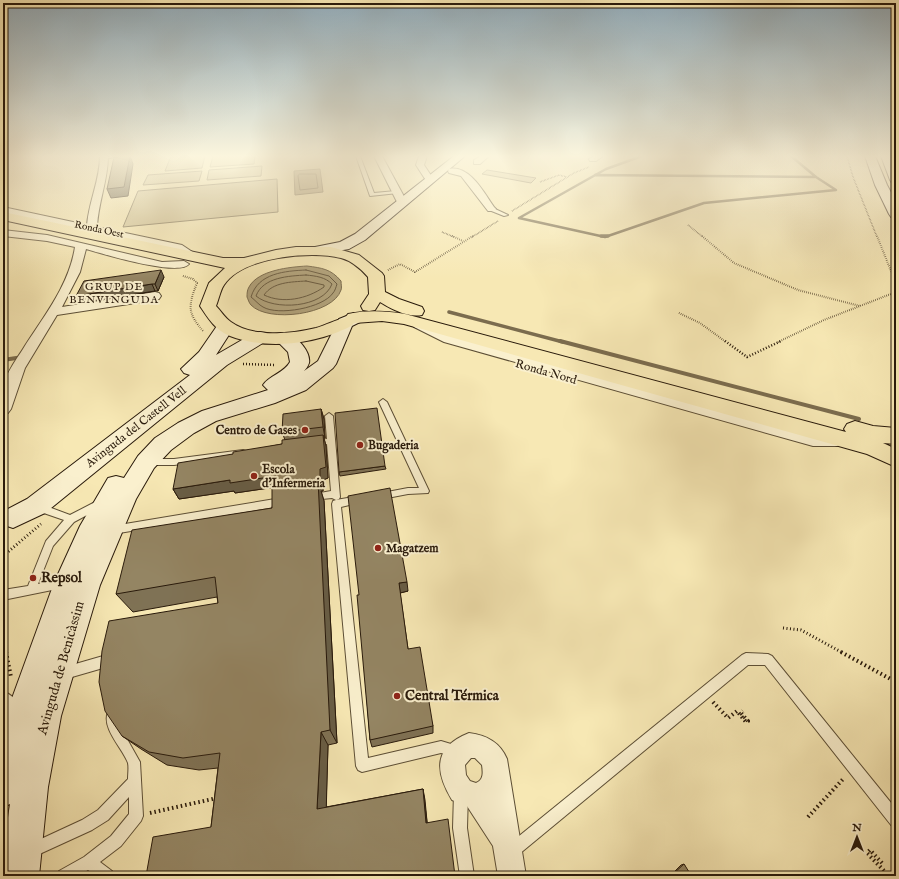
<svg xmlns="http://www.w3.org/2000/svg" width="899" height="879" font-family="'IM FELL English',serif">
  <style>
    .green { fill: #d4c597; stroke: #7e7051 }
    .water { fill: #b1a27b; stroke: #7b6c4e }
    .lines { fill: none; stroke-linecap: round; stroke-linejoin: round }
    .shore { stroke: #6d5e43; stroke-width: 1 }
    .stream-far2 { stroke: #7b6c4e; stroke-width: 2.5 }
    .stream-far1 { stroke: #7b6c4e; stroke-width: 3.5 }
    .stream { stroke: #7b6c4e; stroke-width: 4 }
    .lane-casing { stroke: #5c4e35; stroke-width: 2 }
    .street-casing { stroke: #5c4e35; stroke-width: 2 }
    .secondary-casing { stroke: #291a0b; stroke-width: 2 }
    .primary-casing { stroke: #291a0b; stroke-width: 2 }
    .path-far4 { stroke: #291a0b; stroke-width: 1.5; stroke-dasharray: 0.5 1; stroke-linecap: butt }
    .path-far3 { stroke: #291a0b; stroke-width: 2; stroke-dasharray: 0.5 1.5; stroke-linecap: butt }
    .path-far2 { stroke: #291a0b; stroke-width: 2.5; stroke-dasharray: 1 2; stroke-linecap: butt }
    .path-far1 { stroke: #291a0b; stroke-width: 3; stroke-dasharray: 1 2.5; stroke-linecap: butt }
    .path { stroke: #291a0b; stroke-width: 4; stroke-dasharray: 1.5 3; stroke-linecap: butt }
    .lane { fill: #faf0ce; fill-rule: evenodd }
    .street { fill: #faf0ce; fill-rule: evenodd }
    .secondary { fill: #faf0ce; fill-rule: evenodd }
    .primary { fill: #f7e8b4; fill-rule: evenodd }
    .wall { fill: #7f7255; stroke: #291a0b }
    .shaded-wall { fill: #685d45; stroke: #291a0b }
    .building { fill: #948563; stroke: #291a0b }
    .poi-dot { fill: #8f2418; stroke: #faf0ce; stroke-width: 1.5 }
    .labels { text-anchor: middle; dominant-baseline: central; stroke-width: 4; stroke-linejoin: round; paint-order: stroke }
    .far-street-label { font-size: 10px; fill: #291a0b; stroke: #faf0ce }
    .far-neighbourhood-label { font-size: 11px; letter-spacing: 1px; fill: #291a0b; stroke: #faf0ce }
    .street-label { font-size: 12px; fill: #291a0b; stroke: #faf0ce }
    .poi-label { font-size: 12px; font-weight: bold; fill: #291a0b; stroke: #faf0ce; text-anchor: start }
    .near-poi-label { font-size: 14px; font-weight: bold; fill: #291a0b; stroke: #faf0ce; text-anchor: start }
    .near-street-label { font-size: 14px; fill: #291a0b; stroke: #faf0ce }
  </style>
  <rect width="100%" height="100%" fill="#f7e8b4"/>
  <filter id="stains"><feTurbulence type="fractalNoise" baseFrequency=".005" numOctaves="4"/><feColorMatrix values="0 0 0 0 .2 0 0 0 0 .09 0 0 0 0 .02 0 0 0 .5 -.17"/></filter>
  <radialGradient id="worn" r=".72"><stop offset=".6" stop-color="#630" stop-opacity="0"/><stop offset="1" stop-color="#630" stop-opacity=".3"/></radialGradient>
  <path class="green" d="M171 156H205L202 168 165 171Z
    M213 156H255L254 164 210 167Z
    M262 166 261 176 207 180 209 170Z
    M487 170 536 178 531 183 482 174Z
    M202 171 199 181 143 185 148 175Z
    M277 179 278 212 123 227 138 191Z"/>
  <path class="water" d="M320 169 323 192 295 195 294 171Z
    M307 266C322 268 331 269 341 281 341 284 342 288 341 290 333 315 268 323 251 305 249 303 248 299 247 297 247 294 247 290 249 287 258 270 290 267 307 266Z"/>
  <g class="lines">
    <path class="shore" d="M300 174H316L318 188 300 190 298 176Z
      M306 270 329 276 337 284C336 287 335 291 333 293 323 308 278 316 263 307 259 305 255 300 251 297 258 273 285 271 306 270Z
      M306 275C316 276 325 277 332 284 323 308 274 311 256 296 263 277 289 276 306 275Z
      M306 281 324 285V287C307 299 283 304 264 295 273 282 291 282 306 281Z"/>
    <path class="stream-far2" d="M595 175 816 177
      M519 218 605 237 704 203 836 190 816 177 791 156
      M519 218 606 169 642 156"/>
    <path class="stream-far1" d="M601 236H608
      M449 312 563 342"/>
    <path class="stream" d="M560 341 859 419
      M3 360 23 357"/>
    <defs>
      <path id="lane" d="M113 156H120L104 159 102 158Z
        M356 156H360L374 193 396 191 398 192V193L370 196Z
        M489 208H493L508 215 504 216 489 210Z
        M383 399 387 402 429 491 428 493 408 494 382 499 379 498 378 496 379 494 382 493 408 488H419L379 402Z
        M329 413 333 416 340 497 339 499 336 500 359 496 362 498 363 500 362 502 341 507 368 758 441 741 461 747 463 751 461 755 457 757 441 753 362 772 358 770 356 766 332 504 333 501 336 500 332 498 312 500 309 499 308 497 309 495 331 491 327 444 314 446 310 443 314 440 327 439 325 416Z
        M243 450 246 451 247 453 246 455 174 465H149L146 464 145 462 146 460 149 459H174Z
        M281 498 284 499 285 502 284 505 281 506 113 534 110 533 108 530 110 527 113 526Z
        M99 500 102 501 103 504 102 507 74 522 53 546 38 584 63 579 67 581 68 584 67 587 3 600V590L28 586 46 541 64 520 35 510 34 507 35 504 38 503 70 515Z
        M746 653 768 654 772 656 896 809V827L891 825 765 665H748L518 855 513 857 508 855 506 850 508 845 742 655Z
        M110 654 114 656 116 660 114 664 110 666 65 679 61 677 59 673 61 669 65 667Z
        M112 710 116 712 122 730 140 762 143 816 141 821 121 846 100 862 112 871 114 876H96L88 870 78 876H57L59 871 84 857 111 836 129 814V797L108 820 92 830 33 857 28 855 26 850 28 845 82 820 98 810 128 779C128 774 129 768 128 763 123 749 101 728 108 712Z
        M461 786 466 788 468 793 467 828 474 876H460L453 828 454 793 456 788Z"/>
      <path id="street" d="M100 156H108C108 180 98 203 97 227L182 245 197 255 198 257 197 259H189L175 249 3 213V207L87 225C89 201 100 180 100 156Z
        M374 156H382L407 202 405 204H399L397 202Z
        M419 156H427L424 165 434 180 433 182H427L416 165Z
        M481 156H489L480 164H474V160Z
        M594 156H603L596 161H590L589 159Z
        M449 169C470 165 484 193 494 207L496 209 494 211H488L461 176 449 173 448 171Z
        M3 230 47 235 162 262 184 261 189 264C179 277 103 254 86 249L80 272 62 307 155 292 159 293 161 296 159 299 155 300 57 315 25 368 11 409 8 413 3 414C3 406 1 395 3 387 6 373 16 360 23 349 43 317 69 286 75 247L47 241 3 236Z
        M418 320 454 336 813 434H837L843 436 845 440 843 444 837 446H813L444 342 414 327 412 324 414 321Z
        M3 691C16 697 27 710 32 723 27 735 15 741 3 746Z
        M469 733C486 735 500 742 507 759L526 876H498L493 846 467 806 452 800C434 770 434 747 469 733ZM471 758H475L482 765C483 772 484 780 476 783L470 781 466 775 465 765Z"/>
      <path id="secondary" d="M454 156H465L365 240 349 249 320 254 315 253 313 250 315 247 340 242 355 234Z
        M865 156H875L887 185 896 202V218L891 217 889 214 875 185Z
        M881 156H891L896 166V184L892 183 890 180Z
        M354 313 360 314 363 318 360 322 352 326 336 364 333 368 306 390 275 403 216 421 194 433 171 450 154 468 136 499 100 585 61 716 48 787 39 876H3V851L10 804 3 807V723L54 583 80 526 108 478 116 476 124 478 138 456 155 438 178 423 202 411 268 390 263 385C270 375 284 373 290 362L288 352 274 338 277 334C281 333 285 332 289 334 298 338 311 352 309 363 308 366 306 369 304 371L318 361 339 319Z
        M225 322 231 323 234 327 216 355 254 333 260 332 266 333 269 337 266 341 227 365 45 513 13 528 4 525V511L27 499 190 375 184 373 181 369 199 352 219 323Z"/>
      <path id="primary" d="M3 212 223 258H244L276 250 296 247H331L359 255 382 273 384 276 385 292 399 299 422 307 424 311 422 315C409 318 391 309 380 302L375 310 369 311 363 310 361 306 369 294 368 277C361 269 352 261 341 258 311 250 242 257 224 285 220 291 219 299 216 306 221 311 225 318 231 322 253 338 291 334 316 328 326 325 335 320 345 318L348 314C367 310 386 311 405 314L846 432 844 429 847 424 855 421 873 426 896 428V444L883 443 896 449V467L867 454 404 324 382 321 354 323C350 328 344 329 338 332 305 345 263 349 230 336 215 330 208 318 200 306L209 283 225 268 3 220Z"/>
    </defs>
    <use href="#lane" class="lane-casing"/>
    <use href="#street" class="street-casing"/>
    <use href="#secondary" class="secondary-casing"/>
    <use href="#primary" class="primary-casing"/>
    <path class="path-far4" d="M847 156 853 177 877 237
      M540 182 559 175 567 177
      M512 211 574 173 589 167
      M688 225 703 237
      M442 232 454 237
      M472 237 498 221"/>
    <path class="path-far3" d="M452 236 463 241
      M702 236 734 263 798 290 860 306
      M877 236 891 271 896 278
      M388 270 400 264 415 272 473 236
      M183 276 193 279 197 283C188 306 187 313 204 332
      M679 313 700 323 726 342
      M778 342 824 320 896 292"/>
    <path class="path-far2" d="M725 341 747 357 781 341
      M243 364 276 365"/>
    <path class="path-far1" d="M3 556 41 524
      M783 628 801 630 843 653
      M3 639 6 653"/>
    <path class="path" d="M6 652 11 677
      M841 652 896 682
      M713 702 728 718 737 711 746 722 748 721 741 713 743 711
      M150 813 217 798
      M808 817 844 778
      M882 863 870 850 867 853 889 876"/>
    <use href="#lane" class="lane"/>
    <use href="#street" class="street"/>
    <use href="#secondary" class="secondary"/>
    <use href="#primary" class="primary"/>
  </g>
  <path class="wall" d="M164 277 158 291H155L80 303Z
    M321 409 324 419 325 438H324L326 446 328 478 323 480V491H321L324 501 337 743 328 745 326 807 423 789 427 822 455 876 211 827 218 768 199 770 167 765 141 749 122 736 218 603 217 597 133 612 116 594 272 508 276 487 235 493 234 491 179 499 173 489 233 454 282 444 285 440 282 432Z
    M385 466 386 469 340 476 339 472Z
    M408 591 400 593 408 649 433 726V733L372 747 370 740 359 595Z
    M684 864 690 876H670L681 865Z"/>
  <path class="shaded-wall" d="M130 156 133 164 128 196 111 198 107 189Z
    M161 270 164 277 158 291 155 284Z
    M152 284 155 291 80 303 76 296Z
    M321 409 324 419 325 438 323 427Z
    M323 435 326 446 328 478 323 480V491H321L324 501 337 743 330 730 276 487 235 493 234 491 179 499 173 489 230 480 276 476 320 469Z
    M407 582 408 591 400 593 399 583Z
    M321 732 328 745 326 818 317 809Z
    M423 789 425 800 428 832 426 823Z"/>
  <path class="building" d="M130 156 124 187 107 189 114 157Z
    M161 270 155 284H152L76 296 84 281Z
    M377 408 385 466 339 472 335 413Z
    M321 409 323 427 282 432 283 414Z
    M323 435 326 467 320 469V480L276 487V476L230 483V480L173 489 178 463 233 454V452L282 444V440Z
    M318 480 330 730 321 732 317 809 423 789 426 823 448 819 455 876H146L153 837 211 827 220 753 183 758 149 752 122 736 105 711 99 682 102 651 109 621 218 603 215 577 116 594 132 530 272 508V488Z
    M390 488 407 582 399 583 408 649 420 647 433 726 370 740 357 595H359L348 496Z
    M684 864 691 875 690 876H673L672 875Z"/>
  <linearGradient id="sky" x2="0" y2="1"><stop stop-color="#92adbc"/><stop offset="0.56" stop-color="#fbf5dd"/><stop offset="1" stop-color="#fbf5dd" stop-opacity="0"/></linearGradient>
  <rect width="899" height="279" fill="url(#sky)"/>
  <g class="poi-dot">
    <circle cx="305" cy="430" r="4"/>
    <circle cx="360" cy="445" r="4"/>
    <circle cx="254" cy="476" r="4"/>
    <circle cx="378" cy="548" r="4"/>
    <circle cx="33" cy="578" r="4"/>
    <circle cx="397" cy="696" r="4"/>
  </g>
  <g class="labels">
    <g class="far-street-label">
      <text transform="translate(99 230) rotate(12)">Ronda Oest</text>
    </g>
    <g class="far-neighbourhood-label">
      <text x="114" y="287">GRUP DE<tspan x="114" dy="13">BENVINGUDA</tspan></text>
    </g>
    <g class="street-label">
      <text transform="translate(546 372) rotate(16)">Ronda Nord</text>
      <text transform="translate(136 427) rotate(-38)">Avinguda del Castell Vell</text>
    </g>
    <g class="poi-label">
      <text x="297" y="430" text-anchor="end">Centro de Gases</text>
      <text x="368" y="445">Bugaderia</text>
      <text x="262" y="469">Escola<tspan x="262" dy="14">d'Infermeria</tspan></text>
      <text x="386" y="548">Magatzem</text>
    </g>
    <g class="near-poi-label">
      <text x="41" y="578">Repsol</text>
      <text x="405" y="696">Central Térmica</text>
    </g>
    <g class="near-street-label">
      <text transform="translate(61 668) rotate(-74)">Avinguda de Benicàssim</text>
    </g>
  </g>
  <rect width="899" height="879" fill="none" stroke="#f7e8b4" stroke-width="16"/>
  <rect x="4" y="4" width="891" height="871" fill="none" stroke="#291a0b" stroke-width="2"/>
  <rect x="8" y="8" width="883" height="863" fill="none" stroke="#291a0b"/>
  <g transform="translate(857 837)" stroke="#faf0ce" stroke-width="3" paint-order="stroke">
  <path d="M0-3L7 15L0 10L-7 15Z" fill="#291a0b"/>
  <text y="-6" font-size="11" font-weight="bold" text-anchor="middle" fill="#291a0b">N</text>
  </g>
  <rect width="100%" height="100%" filter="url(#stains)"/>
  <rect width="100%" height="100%" fill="url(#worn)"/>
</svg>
